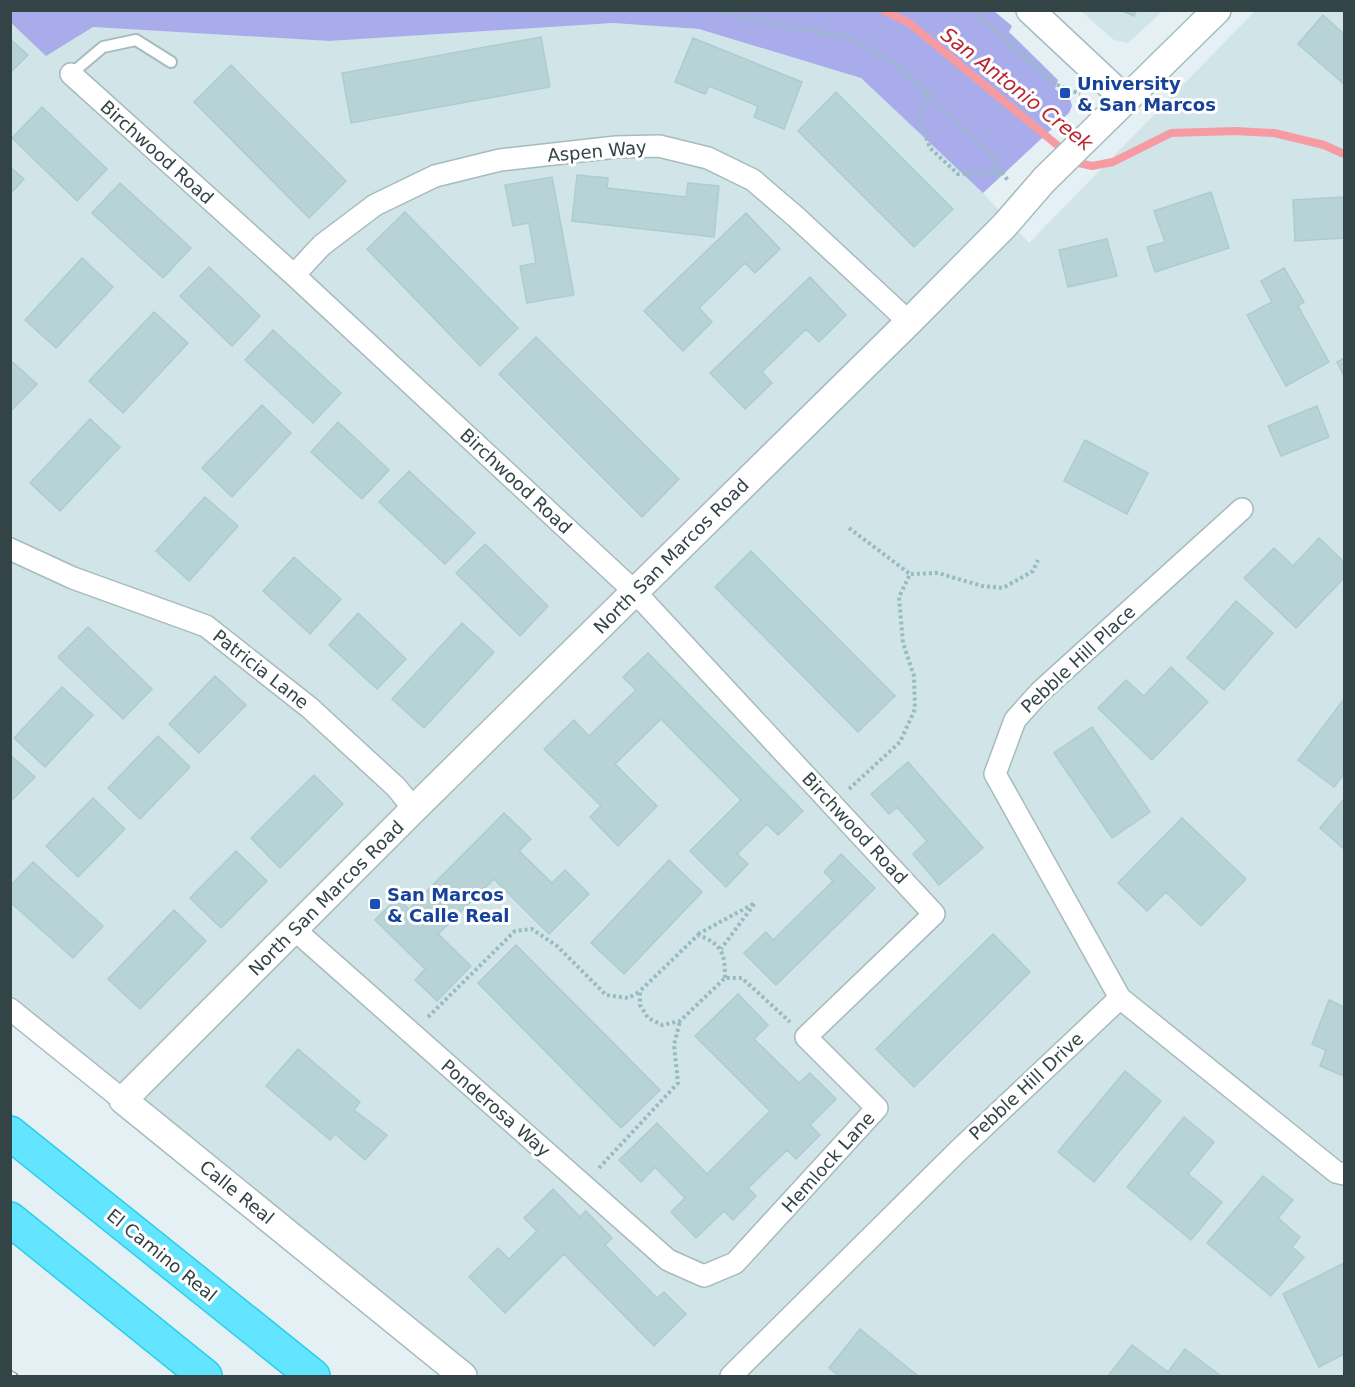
<svg xmlns="http://www.w3.org/2000/svg" width="1355" height="1387" font-family="'DejaVu Sans',sans-serif">
  <style>
    .residential { fill: #d1e4e8 }
    .green { fill: #a9aceb }
    .lines { fill: none; stroke-linecap: round; stroke-linejoin: round }
    .stream { stroke: #f69ba2; stroke-width: 8 }
    .building { fill: #b8d3d6; stroke: #abcdd1; stroke-width: 1.5 }
    .service-casing { stroke: #a6bbbf; stroke-width: 14 }
    .minor-casing { stroke: #a6bbbf; stroke-width: 24 }
    .tertiary-casing { stroke: #a6bbbf; stroke-width: 30 }
    .motorway-casing { stroke: #28cfe9; stroke-width: 36 }
    .path { stroke: #96bcc2; stroke-width: 4; stroke-dasharray: 3 3; stroke-linecap: butt }
    .service { stroke: #fff; stroke-width: 10 }
    .minor { stroke: #fff; stroke-width: 21 }
    .tertiary { stroke: #fff; stroke-width: 27 }
    .motorway { stroke: #63e4ff; stroke-width: 33 }
    .rail-casing { stroke: #959595; stroke-width: 7 }
    .rail { stroke: #fff; stroke-width: 4.5; stroke-dasharray: 14; stroke-linecap: butt }
    .transit-dot { fill: #1a4fb4; stroke: #fff; stroke-width: 2 }
    .labels { text-anchor: middle; dominant-baseline: central; stroke-width: 6; stroke-linejoin: round; paint-order: stroke }
    .transit-label { font-size: 18px; font-weight: bold; fill: #164399; stroke: #fff; text-anchor: start }
    .street-label { font-size: 18px; fill: #334446; stroke: #fff }
    .water-label { font-size: 20px; font-style: italic; fill: #ba252f; stroke: #fff }
  </style>
  <rect width="100%" height="100%" fill="#e4f0f3"/>
  <path class="residential" d="M1081 11H1163L1128 43 1114 40Z
    M1255 11H1344V1376H477L11 1011 10 23 46 55 93 27 329 41 613 23 699 29 861 78 983 193 1029 243Z"/>
  <path class="green" d="M10 11H994L1012 26 1009 32 1058 80 1055 89 1070 99 1072 106 1069 113 983 193 861 78 699 29 613 23 329 41 93 27 46 56 11 23Z"/>
  <g class="lines">
    <path class="stream" d="M883 10 909 23 1079 163 1092 166 1113 162 1171 133 1235 131 1274 133 1324 145 1344 154"/>
  </g>
  <path class="building" d="M1120 10H1136L1134 16Z
    M1323 15 1344 34V84L1298 44Z
    M541 37 550 87 351 123 342 73Z
    M693 38 802 82 784 129 754 117 758 106 709 86 705 94 675 82Z
    M10 39 28 55 10 73Z
    M231 65 346 181 309 218 194 102Z
    M836 92 953 209 914 247 798 131Z
    M42 107 107 169 77 201 12 138Z
    M10 167 24 179 10 194Z
    M577 175 608 178 607 188 686 197 688 183 719 186 714 237 572 221Z
    M552 177 574 295 527 303 520 266 536 263 529 223 513 226 505 185Z
    M120 183 191 248 163 278 92 213Z
    M1211 192 1229 248 1155 272 1147 247 1165 242 1154 211Z
    M1344 197V238L1295 241 1293 200Z
    M405 212 518 328 480 366 367 249Z
    M746 213 780 249 755 273 745 263 699 308 712 322 683 351 644 311Z
    M1107 239 1117 276 1068 287 1059 250Z
    M82 258 113 287 56 348 25 320Z
    M209 267 260 316 232 346 180 296Z
    M1284 268 1304 302 1298 306 1329 362 1286 386 1247 315 1272 302 1261 281Z
    M810 277 846 315 819 342 806 329 762 372 772 383 745 409 710 373Z
    M154 312 188 343 123 413 89 381Z
    M273 330 341 393 313 423 245 360Z
    M536 337 679 479 642 517 499 374Z
    M1344 358V376L1337 362Z
    M10 360 37 384 10 412Z
    M262 405 291 433 232 497 202 468Z
    M1317 406 1329 437 1281 456 1268 426Z
    M90 419 120 447 60 511 30 483Z
    M338 422 389 470 362 499 311 452Z
    M1085 440 1148 473 1127 514 1064 481Z
    M409 471 475 533 445 564 379 502Z
    M205 497 238 526 189 581 156 551Z
    M1319 538 1344 562V578L1296 628 1244 578 1274 548 1293 566Z
    M485 544 548 606 520 636 456 573Z
    M751 551 895 696 858 732 715 587Z
    M294 557 341 599 310 634 263 591Z
    M1236 601 1273 633 1224 690 1187 658Z
    M358 613 406 659 377 689 329 645Z
    M462 623 494 652 424 728 392 699Z
    M88 627 152 689 123 719 58 657Z
    M648 653 803 811 778 835 767 824 737 854 748 864 726 887 690 851 741 800 661 719 615 764 657 806 618 846 590 817 601 806 544 749 574 720 589 736 636 690 623 677Z
    M1171 667 1208 702 1152 760 1098 708 1126 680 1144 696Z
    M215 676 246 705 199 753 169 724Z
    M62 687 93 715 45 767 14 738Z
    M1344 699V774L1334 787 1298 760Z
    M1092 727 1150 812 1112 838 1054 753Z
    M158 736 190 767 140 819 108 788Z
    M10 755 35 777 10 802Z
    M908 762 983 848 939 885 913 854 927 841 897 807 889 814 871 794Z
    M314 775 343 804 280 868 251 838Z
    M93 798 125 829 78 877 46 846Z
    M1344 799V849L1320 828Z
    M504 813 531 839 519 851 552 883 565 870 589 894 549 934 494 879 438 934 471 966 437 1001 415 980 425 969 375 920 397 898 409 909Z
    M1182 818 1246 879 1201 926 1166 892 1147 911 1118 883Z
    M236 851 267 881 221 928 190 898Z
    M841 854 875 888 776 985 744 953 766 932 773 940 833 881 824 872Z
    M669 860 702 892 624 974 591 943Z
    M33 862 103 926 73 958 10 902V886Z
    M174 910 206 941 140 1009 108 979Z
    M993 934 1030 972 914 1087 876 1049Z
    M516 945 660 1090 621 1128 478 983Z
    M738 994 768 1025 754 1039 799 1083 810 1073 836 1099 810 1125 820 1135 796 1159 787 1150 748 1188 756 1196 733 1220 724 1211 696 1238 671 1212 685 1198 655 1167 641 1182 619 1160 657 1123 707 1174 770 1111 695 1036Z
    M1329 1000 1344 1007V1076L1320 1066 1326 1050 1312 1044Z
    M298 1049 360 1102 354 1110 387 1135 365 1160 335 1134 330 1140 266 1086Z
    M1125 1071 1161 1101 1094 1182 1058 1152Z
    M1184 1117 1214 1142 1188 1174 1222 1202 1191 1240 1127 1187Z
    M1263 1176 1293 1200 1278 1218 1300 1237 1292 1247 1304 1257 1271 1296 1207 1243Z
    M553 1189 580 1217 586 1211 612 1238 605 1245 657 1298 664 1292 686 1314 654 1346 564 1254 505 1313 469 1277 498 1248 509 1259 537 1231 524 1218Z
    M1344 1263V1354L1319 1367 1283 1294Z
    M860 1329 918 1376H839L829 1368Z
    M1132 1345 1168 1372 1185 1349 1221 1376H1108Z"/>
  <g class="lines">
    <defs>
      <path id="service" d="M71 74 103 47 136 40 171 62"/>
      <path id="minor" d="M71 74 294 275 635 592 934 914 806 1037 877 1108 735 1263 704 1276 668 1260 295 930
        M294 275 322 245 375 205 435 176 500 160 616 147 659 146 708 158 753 180 796 217 909 322
        M1242 509 1040 692 1015 720 995 774 1120 998 1336 1172 1344 1174
        M10 549 73 578 206 626 310 708 396 787 414 809
        M10 1009 123 1100
        M731 1376 958 1151 1120 998"/>
      <path id="tertiary" d="M1030 10 1126 100
        M463 1376 123 1100 414 809 909 322 1005 225 1044 180 1217 10"/>
      <path id="motorway" d="M10 1133 313 1376
        M10 1219 205 1376"/>
    </defs>
    <use href="#service" class="service-casing"/>
    <use href="#minor" class="minor-casing"/>
    <use href="#tertiary" class="tertiary-casing"/>
    <use href="#motorway" class="motorway-casing"/>
    <path class="path" d="M716 10 772 24 848 37 897 64 990 155 1009 182
      M971 10 1055 84 1080 94
      M927 92 919 118 930 148 958 174 1001 172
      M849 528 910 574
      M849 789 900 742 915 709 914 676 903 643 899 597 910 574 938 573 982 586 1003 588 1033 571 1038 560
      M698 934 755 903 721 949
      M725 978C725 953 722 944 698 935L640 991V1005L648 1018 662 1025 680 1021 725 978H742L790 1022
      M428 1017 515 931 532 929 557 946 606 995 628 998 639 992
      M599 1168 678 1083 674 1045 680 1021"/>
    <use href="#service" class="service"/>
    <use href="#minor" class="minor"/>
    <use href="#tertiary" class="tertiary"/>
    <use href="#motorway" class="motorway"/>
    <defs>
      <path id="rail" d="M10 1373 15 1376"/>
    </defs>
    <use href="#rail" class="rail-casing"/>
    <use href="#rail" class="rail"/>
  </g>
  <g class="transit-dot">
    <rect x="1059" y="87" width="12" height="12" rx="3"/>
    <rect x="369" y="898" width="12" height="12" rx="3"/>
  </g>
  <g class="labels">
    <g class="transit-label">
      <text x="1077" y="83">University<tspan x="1077" dy="21">&amp; San Marcos</tspan></text>
      <text x="387" y="894">San Marcos<tspan x="387" dy="21">&amp; Calle Real</tspan></text>
    </g>
    <g class="street-label">
      <text transform="translate(597 151) rotate(-5)">Aspen Way</text>
      <text transform="translate(157 152) rotate(42)">Birchwood Road</text>
      <text transform="translate(516 481) rotate(43)">Birchwood Road</text>
      <text transform="translate(671 556) rotate(-45)">North San Marcos Road</text>
      <text transform="translate(1078 659) rotate(-43)">Pebble Hill Place</text>
      <text transform="translate(261 669) rotate(38)">Patricia Lane</text>
      <text transform="translate(855 828) rotate(47)">Birchwood Road</text>
      <text transform="translate(326 898) rotate(-45)">North San Marcos Road</text>
      <text transform="translate(1026 1086) rotate(-43)">Pebble Hill Drive</text>
      <text transform="translate(496 1108) rotate(41)">Ponderosa Way</text>
      <text transform="translate(828 1162) rotate(-48)">Hemlock Lane</text>
      <text transform="translate(237 1192) rotate(39)">Calle Real</text>
      <text transform="translate(162 1255) rotate(39)">El Camino Real</text>
    </g>
    <g class="water-label">
      <text transform="translate(1017 89) rotate(38)">San Antonio Creek</text>
    </g>
  </g>
  <rect width="1355" height="1387" fill="none" stroke="#334446" stroke-width="24"/>
</svg>
